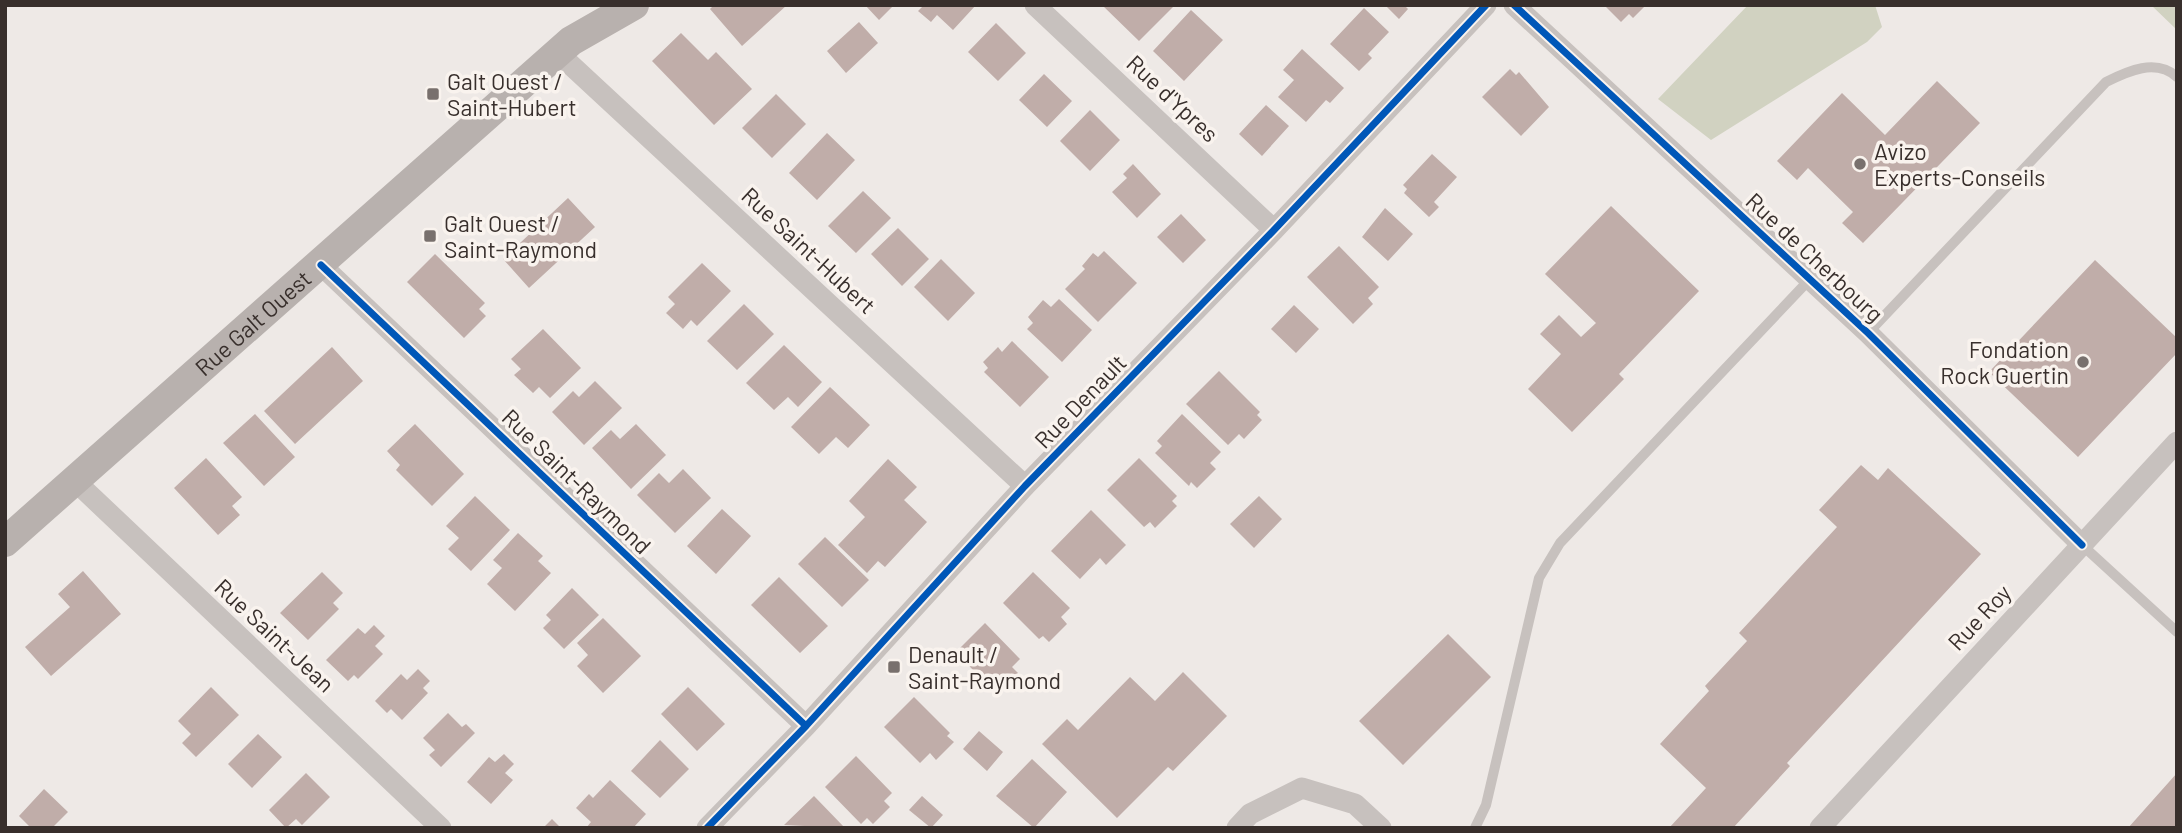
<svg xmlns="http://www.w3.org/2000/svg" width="2182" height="833" font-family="Barlow,sans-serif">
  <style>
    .green { fill: #d1d2c1 }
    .building { fill: #c0ada9 }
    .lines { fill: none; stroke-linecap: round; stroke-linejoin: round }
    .lane { stroke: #c7c1be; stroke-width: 10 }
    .street { stroke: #c7c1be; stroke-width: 21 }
    .secondary { stroke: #b8b1ae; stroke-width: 30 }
    .cycleway-casing { stroke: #f9f3ee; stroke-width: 11 }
    .cycleway { stroke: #0057b8; stroke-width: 7 }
    .poi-dot { fill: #78706d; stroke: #f9f3ee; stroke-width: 2.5 }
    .labels { text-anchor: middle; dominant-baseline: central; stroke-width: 7; stroke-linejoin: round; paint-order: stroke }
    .poi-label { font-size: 23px; fill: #382f2c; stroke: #f9f3ee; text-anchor: start }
    .street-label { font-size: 23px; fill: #382f2c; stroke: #f9f3ee }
  </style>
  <rect width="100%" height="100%" fill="#eee9e6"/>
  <path class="green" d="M1748 5H1875L1882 27 1867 42 1711 140 1658 99Z
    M2151 5H2177V30Z"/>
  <path class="building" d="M714 5H787L742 46 710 9Z
    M865 5H894L879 20Z
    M924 5H976L953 30 937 15 931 22 918 11Z
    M1102 5H1175L1139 41Z
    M1385 5H1404L1408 9 1399 19Z
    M1604 5H1646L1633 18 1629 14 1621 22Z
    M1364 8 1389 32 1368 54 1372 58 1359 71 1330 44Z
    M1191 10 1223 40 1184 81 1153 51Z
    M859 22 878 43 846 73 827 51Z
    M996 23 1026 53 998 81 968 52Z
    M681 33 708 60 716 52 752 89 714 125 652 61Z
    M1302 49 1344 88 1330 103 1326 100 1306 122 1278 97 1294 80 1283 70Z
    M1510 69 1516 75 1519 72 1549 107 1521 136 1482 97Z
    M1044 74 1072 101 1047 127 1019 100Z
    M1937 81 1980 123 1863 243 1842 223 1853 212 1808 168 1797 180 1777 161 1842 93 1885 135Z
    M776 94 806 124 772 158 742 128Z
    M1266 105 1289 126 1262 156 1239 134Z
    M1090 110 1120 140 1090 171 1060 141Z
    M827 133 855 160 817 200 789 173Z
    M1432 154 1457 177 1434 202 1439 207 1429 217 1404 193 1407 189 1403 185Z
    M1133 164 1161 194 1137 218 1112 192 1127 178 1123 174Z
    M863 191 891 218 856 253 828 226Z
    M568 198 595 227 529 288 503 259Z
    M1611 206 1699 291 1619 374 1624 379 1572 432 1528 389 1561 354 1540 334 1559 315 1581 337 1596 323 1545 274Z
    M1385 208 1413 234 1388 261 1362 237Z
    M1181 214 1206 240 1183 263 1157 237Z
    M898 228 929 259 902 286 871 254Z
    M1339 246 1379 287 1368 298 1373 304 1353 324 1307 277Z
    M1104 251 1137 283 1098 322 1065 289 1085 269 1082 266 1093 253 1098 257Z
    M435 254 485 303 479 309 486 316 464 338 407 282Z
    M941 259 975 293 948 321 914 287Z
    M2095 260 2177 338V353L2078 457 1989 372Z
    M702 263 731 291 697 326 691 320 683 329 666 313 675 304 668 297Z
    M1059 299 1092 330 1062 362 1027 329 1033 323 1028 317 1043 300 1051 307Z
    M744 304 774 334 737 370 707 341Z
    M1294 305 1319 329 1296 353 1271 329Z
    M543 329 581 368 550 398 539 387 533 393 514 375 521 369 511 359Z
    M1012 341 1049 377 1020 407 984 372 988 368 983 362 998 347 1002 352Z
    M784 345 822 382 798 407 788 397 774 410 746 383Z
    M332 347 363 381 295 444 264 411Z
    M1219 371 1260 412 1257 415 1262 420 1244 439 1239 434 1228 445 1186 404Z
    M595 381 622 408 584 445 552 412 573 391 579 397Z
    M830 387 870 425 848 448 836 437 819 454 791 427Z
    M255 414 295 457 264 486 223 443Z
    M1182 414 1221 452 1210 463 1216 469 1197 488 1191 482 1189 486 1155 453 1162 446 1157 441Z
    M415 424 464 474 432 506 396 470 400 465 387 451Z
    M636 424 666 455 631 489 592 448 611 430 620 439Z
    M206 458 242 497 232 506 240 515 218 535 174 488Z
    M1139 458 1177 496 1172 501 1177 506 1155 528 1150 522 1144 527 1107 490Z
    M888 459 917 487 904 500 927 522 885 567 878 561 867 573 838 545 865 517 849 501Z
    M1861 465 1878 480 1888 468 1981 554 1787 763 1790 766 1733 828H1669L1706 788 1660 744 1709 691 1705 686 1747 641 1739 633 1837 527 1819 510Z
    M683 469 711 498 675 533 637 495 659 473 669 483Z
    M475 496 510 530 471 571 448 549 459 538 446 526Z
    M1259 496 1282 519 1254 548 1230 524Z
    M722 509 751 536 716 574 687 546Z
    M1091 510 1126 545 1106 565 1100 558 1080 579 1051 551Z
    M518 533 543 556 538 561 551 573 515 611 487 584 502 568 493 560Z
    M825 537 869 580 842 607 798 564Z
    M83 571 121 614 51 676 25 647 70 607 58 594Z
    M322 572 343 593 333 603 339 609 308 640 280 613Z
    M1033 572 1070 608 1061 617 1067 624 1049 642 1043 636 1039 639 1003 603Z
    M779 577 828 626 800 653 751 605Z
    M572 588 599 615 564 649 543 628 551 620 546 615Z
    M603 618 641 656 603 693 577 666 588 655 577 643Z
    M985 623 1020 659 1012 667 1018 673 1002 688 996 682 990 688 956 652Z
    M374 625 385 636 375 646 383 654 358 679 354 675 348 681 326 660 358 628 365 634Z
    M1448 634 1491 677 1403 765 1359 721Z
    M418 669 430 681 423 688 428 693 402 720 391 709 387 713 375 701 401 674 407 680Z
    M1183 672 1227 716 1173 771 1168 767 1117 818 1042 744 1067 719 1078 730 1130 677 1155 701Z
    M211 687 239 715 196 757 182 743 191 734 178 721Z
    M688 687 725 724 697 751 661 714Z
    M914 697 950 733 947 736 954 742 936 760 930 753 920 763 884 727Z
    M448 713 462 727 466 724 475 733 441 767 429 755 435 750 423 738Z
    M979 731 1003 752 987 771 963 749Z
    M258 734 282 757 252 788 228 764Z
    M660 740 689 769 660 798 631 771Z
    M504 754 514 764 505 773 513 780 491 804 467 782 489 757 495 762Z
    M856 756 892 793 884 801 890 807 873 824 867 818 861 824 825 787Z
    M1032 759 1067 792 1034 828 996 796Z
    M306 773 330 797 302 825 296 819 286 828 269 810Z
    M2177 773V828H2128Z
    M610 780 646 814 633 828H586L591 822 576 808 589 794 593 798Z
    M44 789 68 812 52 828H31L19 816Z
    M814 796 845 828 784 825Z
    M922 796 943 815 931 828 909 810Z
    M552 819 561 828H543Z"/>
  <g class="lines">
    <path class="lane" d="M1868 333 2106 82C2128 71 2156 58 2177 77
      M2082 545 2177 632
      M1475 828 1486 805 1539 578 1560 543 1810 279"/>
    <path class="street" d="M1035 5 1274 230
      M1514 5 1868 333 2082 545
      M558 53 1025 486
      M321 265 806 726
      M74 480 441 828
      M707 828 806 726 1025 486 1274 230 1486 5
      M1237 828 1250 814 1302 788 1355 804 1381 828
      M1820 828 2177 442"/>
    <path class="secondary" id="s1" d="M5 542 571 41 634 5"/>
    <defs>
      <path id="cycleway" d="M1514 5 1868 333 2082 545
        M321 265 806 726
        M707 828 806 726 1025 486 1274 230 1486 5"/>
    </defs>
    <use href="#cycleway" class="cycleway-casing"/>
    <use href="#cycleway" class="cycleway"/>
  </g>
  <g class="poi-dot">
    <rect x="426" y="87" width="14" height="14" rx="3.5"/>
    <circle cx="1860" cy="164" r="7"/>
    <rect x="423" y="229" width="14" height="14" rx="3.5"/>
    <circle cx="2083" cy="362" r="7"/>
    <rect x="887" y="660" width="14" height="14" rx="3.5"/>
  </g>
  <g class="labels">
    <g class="poi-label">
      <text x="447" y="81">Galt Ouest /<tspan x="447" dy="26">Saint-Hubert</tspan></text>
      <text x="1874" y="151">Avizo<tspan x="1874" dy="26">Experts-Conseils</tspan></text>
      <text x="444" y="223">Galt Ouest /<tspan x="444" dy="26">Saint-Raymond</tspan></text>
      <text x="2069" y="349" text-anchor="end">Fondation<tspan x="2069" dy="26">Rock Guertin</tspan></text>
      <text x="908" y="654">Denault /<tspan x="908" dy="26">Saint-Raymond</tspan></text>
    </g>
    <g class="street-label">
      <text transform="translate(1173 98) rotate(43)">Rue d'Ypres</text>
      <text transform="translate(809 250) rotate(43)">Rue Saint-Hubert</text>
      <text transform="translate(1815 257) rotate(43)">Rue de Cherbourg</text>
      <text stroke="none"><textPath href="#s1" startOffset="331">Rue Galt Ouest</textPath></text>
      <text transform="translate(1080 401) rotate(-46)">Rue Denault</text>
      <text transform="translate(577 481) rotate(44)">Rue Saint-Raymond</text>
      <text transform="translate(1979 617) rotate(-47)">Rue Roy</text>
      <text transform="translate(275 635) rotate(43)">Rue Saint-Jean</text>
    </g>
  </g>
  <rect width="2182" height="833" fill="none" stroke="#382f2c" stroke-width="14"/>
</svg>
